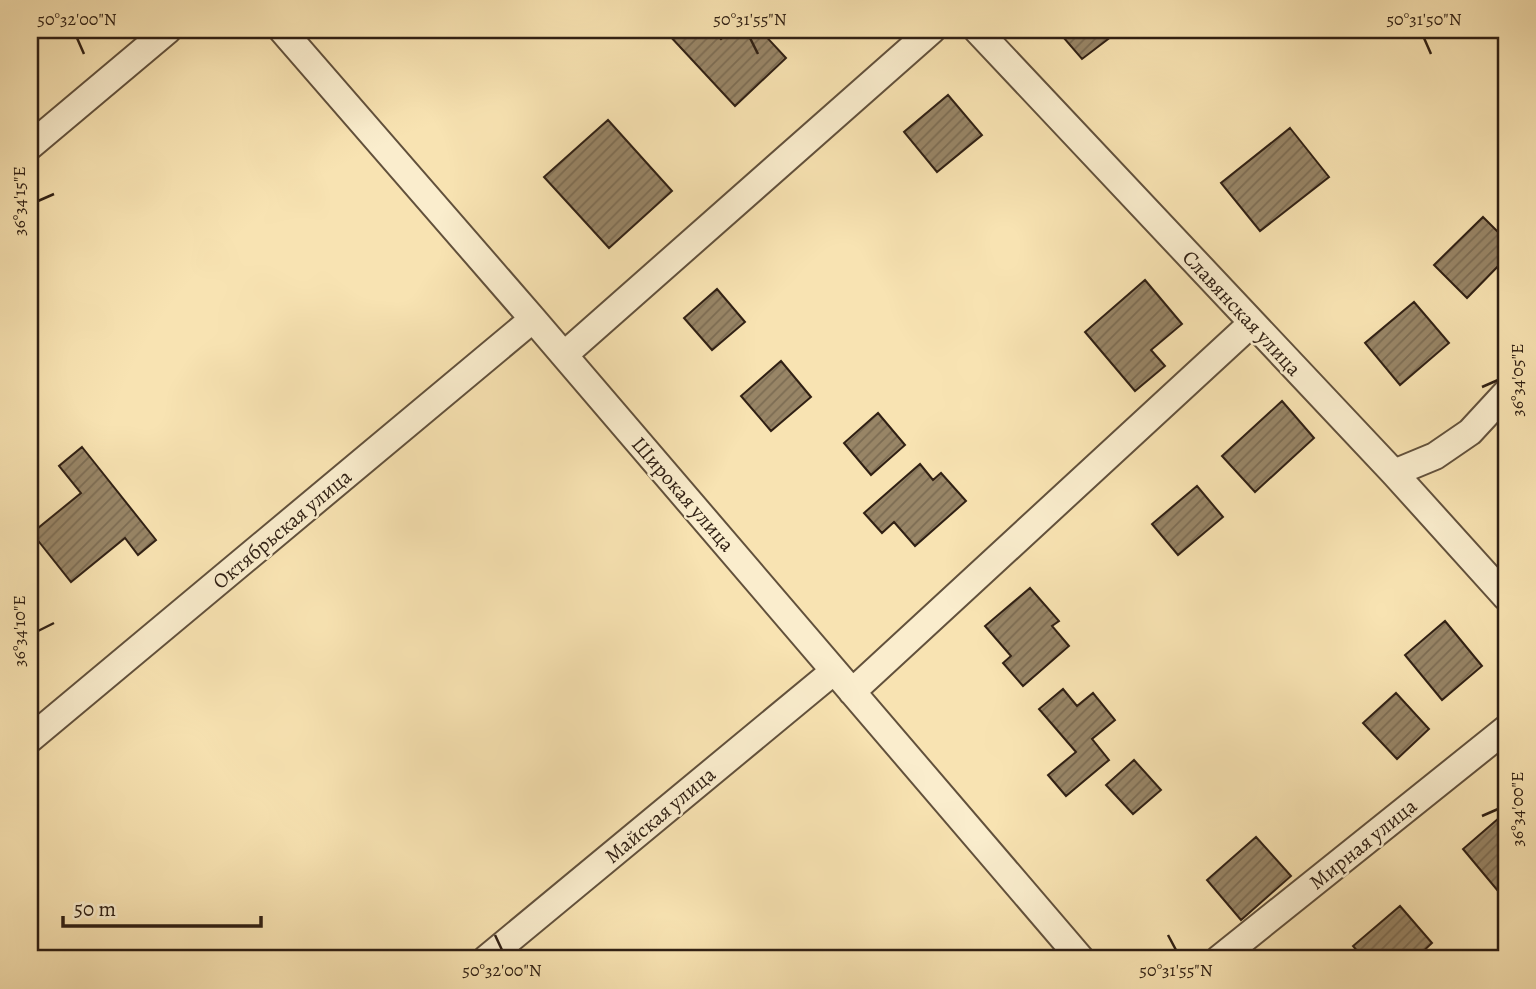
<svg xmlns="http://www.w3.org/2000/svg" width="1536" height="989" font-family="Alegreya,serif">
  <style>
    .building { fill: url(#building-hatch); stroke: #302014; stroke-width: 2 }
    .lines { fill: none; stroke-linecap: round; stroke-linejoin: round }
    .street-casing { stroke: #62513c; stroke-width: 30 }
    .street { stroke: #faedcd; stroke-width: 26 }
    .ticks { fill: none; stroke: #302014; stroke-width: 2.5 }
    .labels { text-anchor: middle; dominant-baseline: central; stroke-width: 5; stroke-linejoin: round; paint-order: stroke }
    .street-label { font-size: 21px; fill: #302014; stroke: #faedcd }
    .neatline { fill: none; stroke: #302014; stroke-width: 2.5 }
    .ticks-label { font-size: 18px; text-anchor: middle; fill: #302014 }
  </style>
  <defs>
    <pattern id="building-hatch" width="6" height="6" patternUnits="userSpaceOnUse" patternTransform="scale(1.75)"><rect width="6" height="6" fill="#988566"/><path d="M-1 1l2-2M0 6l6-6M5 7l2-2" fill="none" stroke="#7c6c53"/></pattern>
  </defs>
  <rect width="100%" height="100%" fill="#f8e3b2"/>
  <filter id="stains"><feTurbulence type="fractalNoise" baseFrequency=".00286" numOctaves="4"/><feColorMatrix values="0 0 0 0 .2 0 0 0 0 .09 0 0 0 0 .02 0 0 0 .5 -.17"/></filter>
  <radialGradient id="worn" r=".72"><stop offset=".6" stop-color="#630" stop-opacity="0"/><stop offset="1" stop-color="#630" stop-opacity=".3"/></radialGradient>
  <path class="building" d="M672 30H712L721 39 731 30H760L786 58 735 106 668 34Z
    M1057 30H1120L1082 59Z
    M948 95 982 135 937 172 904 132Z
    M608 120 672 191 609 248 544 177Z
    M1290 128 1329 177 1260 231 1221 183Z
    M1483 217 1506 240V258L1467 298 1434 265Z
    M1145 280 1182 324 1151 350 1165 366 1135 391 1085 332Z
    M717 289 745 322 712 350 684 318Z
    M1414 302 1449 343 1400 385 1365 343Z
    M781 361 811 397 771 431 741 396Z
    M1282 401 1314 438 1255 492 1222 456Z
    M878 413 905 445 871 475 844 443Z
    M82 447 156 540 138 555 125 538 71 582 32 533 81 493 59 466Z
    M920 464 933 480 941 473 966 501 915 546 894 522 882 533 864 513Z
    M1197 486 1223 517 1178 555 1152 524Z
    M1030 588 1059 621 1052 626 1069 646 1023 686 1003 663 1011 656 985 626Z
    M1445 621 1482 666 1442 700 1405 655Z
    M1063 689 1077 706 1093 693 1115 720 1092 739 1109 760 1066 796 1048 775 1076 752 1039 709Z
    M1396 693 1429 729 1397 759 1363 723Z
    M1134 760 1161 790 1133 814 1106 785Z
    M1506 812V894L1503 897 1463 849Z
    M1256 837 1291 876 1241 920 1207 880Z
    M1400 906 1432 943 1415 959H1364L1353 946Z"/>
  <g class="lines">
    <defs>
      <path id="street" d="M282 30 533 319 1081 959
        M977 30 1394 473 1506 597
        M30 146 168 30
        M564 355 932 30
        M1394 473 1435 456 1470 432 1506 393
        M852 692 1251 324
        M30 739 533 319
        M486 959 834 671
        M1219 959 1506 729"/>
    </defs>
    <use href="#street" class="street-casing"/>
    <use href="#street" class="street"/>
  </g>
  <path class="ticks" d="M77 38 84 54M750 38 758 54M1424 38 1431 54M38 201 54 194M1482 387 1498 380M38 631 54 623M1482 816 1498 809M495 935 502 950M1168 935 1176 950"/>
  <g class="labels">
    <g class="street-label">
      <text transform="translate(1242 313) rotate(47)">Славянская улица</text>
      <text transform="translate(683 494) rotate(49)">Широкая улица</text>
      <text transform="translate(282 529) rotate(-40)">Октябрьская улица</text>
      <text transform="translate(660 815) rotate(-40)">Майская улица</text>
      <text transform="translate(1363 844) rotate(-39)">Мирная улица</text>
    </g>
  </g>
  <rect width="1536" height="989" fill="none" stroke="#f8e3b2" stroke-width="77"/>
  <path d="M63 916v10h198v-10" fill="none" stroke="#302014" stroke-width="3.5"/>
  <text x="74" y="916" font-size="21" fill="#302014" stroke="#faedcd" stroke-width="5" paint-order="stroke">50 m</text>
  <rect x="38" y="38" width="1460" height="912" class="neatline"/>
  <g class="ticks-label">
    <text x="77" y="25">50°32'00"N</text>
    <text x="750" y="25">50°31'55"N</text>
    <text x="1424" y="25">50°31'50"N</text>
    <text transform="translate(19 201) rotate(-90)" y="6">36°34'15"E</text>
    <text transform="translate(1517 380) rotate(-90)" y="6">36°34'05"E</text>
    <text transform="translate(19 631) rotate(-90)" y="6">36°34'10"E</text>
    <text transform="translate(1517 809) rotate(-90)" y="6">36°34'00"E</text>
    <text x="502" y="976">50°32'00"N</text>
    <text x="1176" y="976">50°31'55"N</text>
  </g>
  <rect width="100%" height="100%" filter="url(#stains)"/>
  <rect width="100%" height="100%" fill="url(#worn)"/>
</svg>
